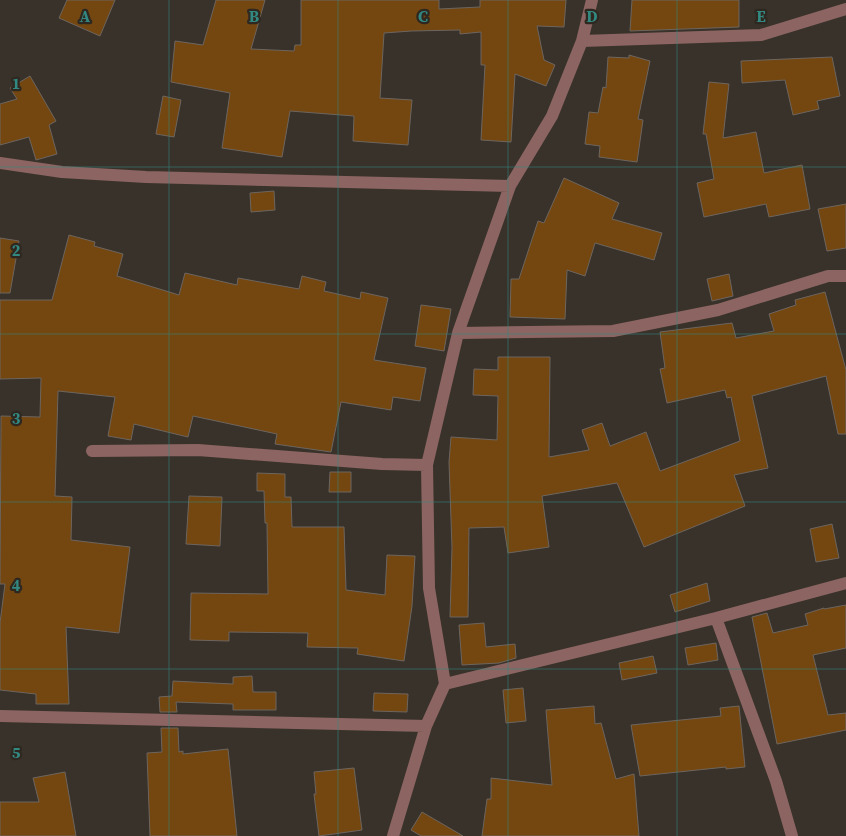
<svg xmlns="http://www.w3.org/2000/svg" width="846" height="836" font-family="'Source Serif 4',serif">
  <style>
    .building { fill: #744710; stroke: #6d655e }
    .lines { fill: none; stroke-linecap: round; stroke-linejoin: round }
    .minor { stroke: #8c6562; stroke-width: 12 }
    .grid { fill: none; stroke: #328981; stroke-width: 1; stroke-opacity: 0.55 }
    .grid-label { font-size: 16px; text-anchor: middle; font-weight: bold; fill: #328981; stroke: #2f2821; stroke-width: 4.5; stroke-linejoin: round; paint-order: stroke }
  </style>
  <rect width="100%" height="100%" fill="#39322b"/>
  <path class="building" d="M67 0H115L100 36 59 18Z
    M216 0H265L251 49 294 51 295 45H301V0H439V9L480 7V0H566L564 27 537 26 544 60 555 65 546 86 515 74 511 142 481 140 485 65H481V32L460 34V30L411 31 384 33 380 98 412 100 408 145 353 141 354 116 290 111 282 157 222 148 230 93 171 82 175 41 203 45Z
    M632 0H739V27L630 31Z
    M629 55 650 61 638 119 643 120 637 162 599 157 600 146 585 144 589 112 598 113 603 87 606 88 608 57 629 58Z
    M832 57 840 96 817 101 819 109 793 115 785 80 742 83 741 61Z
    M30 76 56 121 49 125 57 154 36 160 29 137 0 145V104L17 99 10 88Z
    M709 82 729 84 723 138 756 132 764 173 802 165 810 209 769 217 766 204 704 217 697 183 714 179 706 134H703Z
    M163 96 181 100 174 137 156 134Z
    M564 178 619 203 612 219 662 233 654 260 595 243 585 276 567 270 565 319 510 317 511 279H519L538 221 544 223Z
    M274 191 275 210 251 212 250 193Z
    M846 204V248L827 251 818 209Z
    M69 235 95 242 94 246 123 254 117 276 179 295 185 273 237 285 238 278 299 289 302 276 326 282 324 291 360 299 361 292 388 298 374 360 426 368 420 401 393 397 391 410 341 402 331 452 275 444 277 434 193 416 188 437 134 424 131 440 108 436 115 397 58 391 55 496 72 497 71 540 130 547 119 633 66 627 69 704H36V694L0 690V623L5 584H0L1 416 40 417 41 378 0 379V300H52Z
    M0 238 19 241 10 293H0Z
    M729 274 733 296 712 301 707 279Z
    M825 292 846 370V434H838L826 376 752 396 768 468 734 475 745 506 644 547 617 483 542 496 549 547 508 553 504 527 469 528 468 617H450L452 548 449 462 451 437 497 440 498 396 473 395 474 369 498 370V357H550L549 457 589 450 582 430 602 423 610 446 646 432 660 471 740 441 731 397 727 398 725 390 667 403 660 369 665 368 660 332 732 323 736 338 774 331 769 314 796 305 795 300Z
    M421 305 451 309 444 351 415 346Z
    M330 472H351V492H329Z
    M257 473 285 474V497H291L292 527H344L346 590 385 595 387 555 415 556 412 606 404 661 357 654 358 648 307 647 308 633 229 632V641L190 640 191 593 268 594 267 523H265L264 491H257Z
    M189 496 222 497 220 546 186 544Z
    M832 524 839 558 816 562 810 529Z
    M707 583 710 601 675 612 670 595Z
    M846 605V648L813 655 828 715 846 713V730L777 744 752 617 767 613 773 633 808 625 805 614 824 608V609Z
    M484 623 486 647 515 644 516 658 499 663 462 665 459 625Z
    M716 643 718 660 688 665 685 648Z
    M653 656 657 673 622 680 619 663Z
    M252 676 253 692H276V710H233V704L176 702 177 712H160L159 697 172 696 173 681 233 684V677Z
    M523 688 526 721 506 723 503 690Z
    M374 693 408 694 407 712 373 711Z
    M594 706 595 724 601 723 616 779 634 774 639 836H482L487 799H491V778L552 785 546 710Z
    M739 706 745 767 726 769V767L640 776 631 725 721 716 720 708Z
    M161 728H178L179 752 183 751V754L228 749 237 836H150L147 753 162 752Z
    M354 768 362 830 319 836 314 794H316L314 772Z
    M65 772 76 836H0V802H39L33 778Z
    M422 812 463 836H421L411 830Z"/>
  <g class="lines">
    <path class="minor" d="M582 41 761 35 846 9
      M0 163 62 172 146 177 510 186
      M458 333 613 331 718 310 828 276H846
      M92 451 198 450 382 464 427 465
      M716 618 776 781 792 836
      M445 684 716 618 846 583
      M0 716 426 726
      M393 836 426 726 445 684 429 588 427 465 458 333 510 186 552 116 582 41 592 0"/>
  </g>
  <path class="grid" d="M169 0V836M338 0V836M508 0V836M677 0V836M0 167H846M0 334H846M0 502H846M0 669H846"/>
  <g class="grid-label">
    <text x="85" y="22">A</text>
    <text x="254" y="22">B</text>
    <text x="423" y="22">C</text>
    <text x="592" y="22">D</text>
    <text x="761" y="22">E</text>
    <text x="16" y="89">1</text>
    <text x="16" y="256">2</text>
    <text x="16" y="424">3</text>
    <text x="16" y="591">4</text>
    <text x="16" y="758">5</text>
  </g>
</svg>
